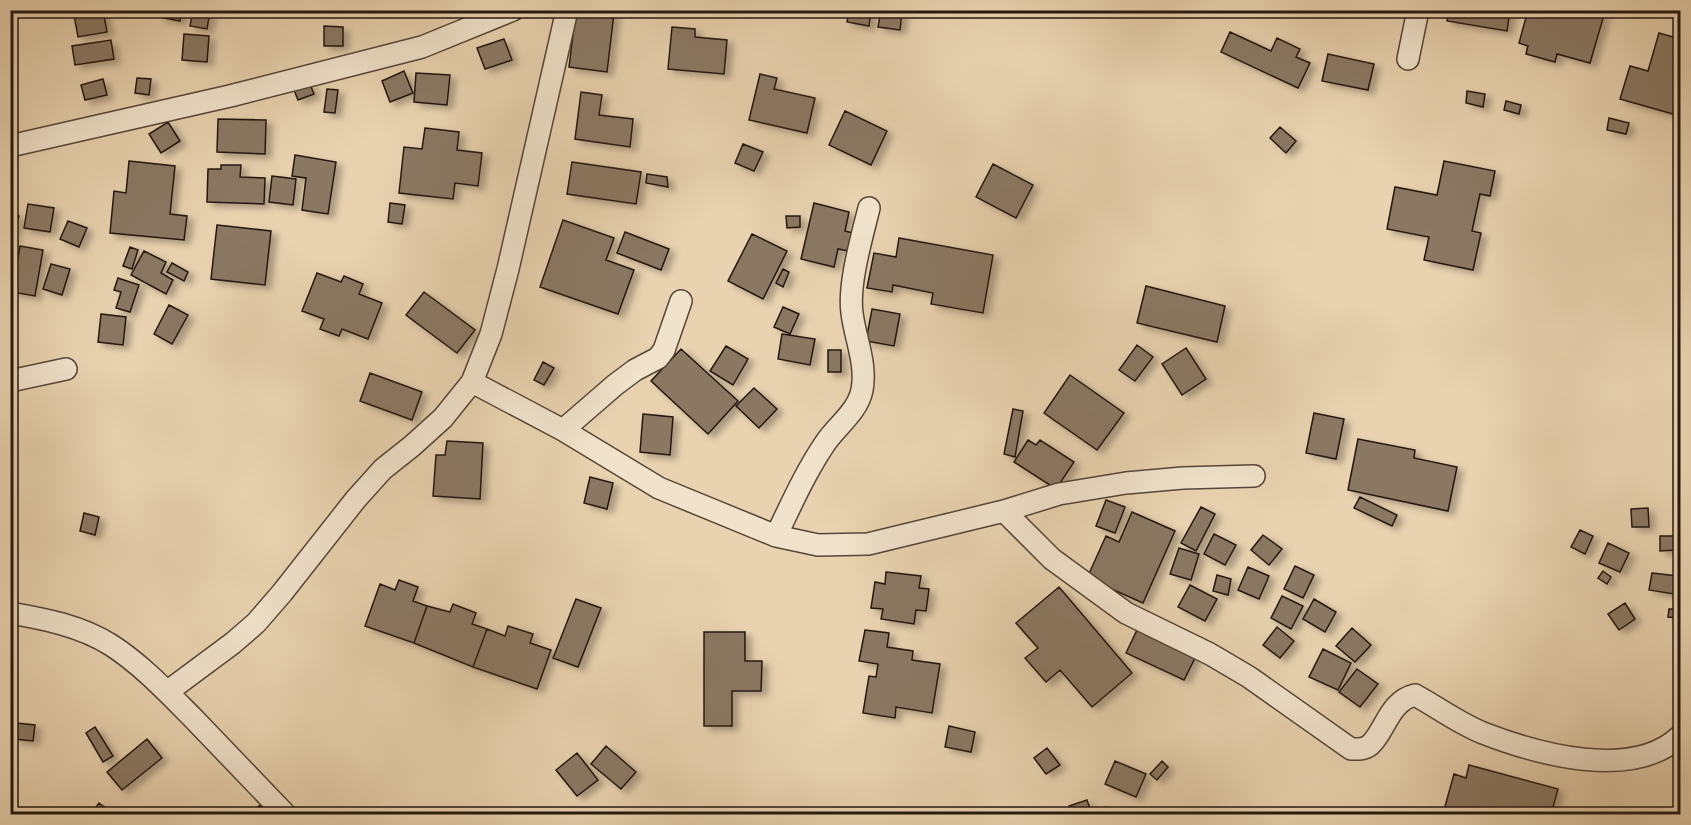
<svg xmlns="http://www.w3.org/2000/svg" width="1691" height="825" font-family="'IM FELL Double Pica',serif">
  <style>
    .building { fill: #8a7863; stroke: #251710; stroke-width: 1.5; filter: url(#shadow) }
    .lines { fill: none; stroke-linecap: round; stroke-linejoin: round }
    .minor-casing { stroke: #564638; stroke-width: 24 }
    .minor { stroke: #f0e2cb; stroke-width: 21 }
  </style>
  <defs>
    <filter id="shadow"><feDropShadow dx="6" dy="4" stdDeviation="3" flood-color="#0004"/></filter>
  </defs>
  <rect width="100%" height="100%" fill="#e8d2af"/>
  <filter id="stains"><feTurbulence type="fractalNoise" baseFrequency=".00333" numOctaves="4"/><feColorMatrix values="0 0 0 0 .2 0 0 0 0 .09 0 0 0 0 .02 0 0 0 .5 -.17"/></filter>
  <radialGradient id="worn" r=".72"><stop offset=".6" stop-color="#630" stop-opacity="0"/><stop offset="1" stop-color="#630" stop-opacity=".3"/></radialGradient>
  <path class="building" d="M103 10 107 32 78 37 74 15Z
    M161 10H182L180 21 159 17Z
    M193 10 210 11 207 29 190 26Z
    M576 10 614 13 607 72 569 67Z
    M849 10H871L869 26 847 22Z
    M881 10 902 12 900 30 878 27Z
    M1449 10H1510L1507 31 1447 21Z
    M1528 10H1589L1604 15 1590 63 1557 54 1555 62 1526 54 1528 46 1519 43Z
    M324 26 343 27V46H324Z
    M672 27 695 29V37L727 40 724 74 668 69Z
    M1230 32 1271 51 1277 38 1300 49 1296 57 1310 63 1298 88 1221 52Z
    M1659 33 1680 39V108L1676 106 1673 114 1620 99 1630 66 1648 71Z
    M184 34 209 36 207 62 182 60Z
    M504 39 512 60 485 69 477 48Z
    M111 40 114 59 75 65 72 46Z
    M1328 54 1374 64 1368 90 1322 81Z
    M404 71 413 93 390 102 382 81Z
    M416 73 450 75 447 105 414 102Z
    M760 74 777 78 774 89 815 98 807 133 749 120Z
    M137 78 151 79 149 95 135 93Z
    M103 79 107 95 85 100 81 85Z
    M310 84 314 94 298 100 294 90Z
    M327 89 338 90 335 113 324 112Z
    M1467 91 1485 94 1483 107 1466 103Z
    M581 92 602 95 599 115 633 119 630 147 575 139Z
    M1506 101 1521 105 1519 114 1504 110Z
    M845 111 887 131 871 165 829 145Z
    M1609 118 1629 123 1626 134 1607 130Z
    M218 119 266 120 265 154 217 152Z
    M168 122 180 141 161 153 149 134Z
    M1280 127 1296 141 1286 153 1270 138Z
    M425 128 459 132 457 150 482 153 478 186 455 183 453 199 399 193 404 147 422 149Z
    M743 144 763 152 754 171 735 163Z
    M295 155 336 162 328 214 302 210 306 178 292 176Z
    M129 161 175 166 170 214 187 216 184 240 110 233 114 191 126 193Z
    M1444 161 1495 171 1490 196 1480 194 1472 231 1481 233 1473 270 1424 260 1429 237 1387 229 1395 187 1437 195Z
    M572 162 641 172 636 204 567 194Z
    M993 164 1033 185 1016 218 976 197Z
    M221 165H241L240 177 265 178 264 204 207 202 208 169H221Z
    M647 174 667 177 668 187 646 183Z
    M272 176 296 179 293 205 269 202Z
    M390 203 405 205 402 224 388 222Z
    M814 203 849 212 845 231 853 233 848 251 838 249 834 267 801 259Z
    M28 204 54 208 50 232 24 228Z
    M10 214 19 216 10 247Z
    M786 216H800V227L787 228Z
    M563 220 614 238 606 260 634 270 618 314 540 287Z
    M68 221 87 228 79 247 60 239Z
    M217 225 271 231 265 285 211 279Z
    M625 232 669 249 661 270 617 253Z
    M752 234 787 251 763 299 728 281Z
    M899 238 993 255 983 313 931 304 933 293 893 285 892 292 867 288 874 253 896 257Z
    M20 246 43 250 35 296 12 292Z
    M130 247 138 250 132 269 123 266Z
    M144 251 166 262 161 273 173 280 166 294 131 275Z
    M172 263 188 272 184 281 167 272Z
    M51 264 70 269 62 295 43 289Z
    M783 269 789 272 783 287 776 283Z
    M317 273 341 282 344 276 363 284 359 294 382 303 368 339 342 329 339 336 320 329 324 319 302 311Z
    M118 278 139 285 130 312 116 308 121 292 114 290Z
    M1146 286 1225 306 1217 342 1137 323Z
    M424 292 475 330 457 353 406 315Z
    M169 305 188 315 172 344 154 334Z
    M783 307 799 314 790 334 774 327Z
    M872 309 900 314 894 346 866 341Z
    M101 314 126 317 123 345 98 342Z
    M782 334 815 339 810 365 778 359Z
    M1137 345 1153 357 1135 381 1119 370Z
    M726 346 748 359 733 385 710 371Z
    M1186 348 1206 379 1182 395 1162 364Z
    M681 349 738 401 708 434 651 381Z
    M828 350H841V372H828Z
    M543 362 554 368 544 385 534 380Z
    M370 373 422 392 412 420 360 401Z
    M1070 375 1124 413 1097 450 1044 413Z
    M754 388 777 409 759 428 736 406Z
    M1013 409 1023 411 1015 457 1004 454Z
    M1314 413 1344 419 1336 459 1306 453Z
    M643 414 673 417 670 455 640 452Z
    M1358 439 1415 450 1414 458 1457 467 1448 511 1348 490Z
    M1028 440 1036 445 1040 440 1074 462 1056 489 1014 462Z
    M447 441 483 443 480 499 433 496 436 455H445Z
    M590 477 613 483 607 509 584 503Z
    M1360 497 1397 515 1392 526 1354 508Z
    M1106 500 1125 507 1115 533 1096 526Z
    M1201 507 1215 514 1196 551 1181 543Z
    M1648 508 1649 527H1632L1631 509Z
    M1132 512 1175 531 1143 603 1087 578 1106 536 1119 542Z
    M84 513 99 517 95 535 80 531Z
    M1580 530 1593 536 1585 554 1571 547Z
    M1214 534 1236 545 1225 565 1204 554Z
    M1263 535 1282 549 1269 565 1251 550Z
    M1660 536H1675V550L1660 551Z
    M1608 543 1629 553 1620 572 1599 563Z
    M1179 548 1199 554 1191 580 1170 574Z
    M1295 566 1314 575 1303 598 1284 589Z
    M1248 567 1269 576 1259 599 1238 590Z
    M1603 571 1611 577 1607 584 1598 578Z
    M886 572 921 576 919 588 929 589 926 611 916 610 914 624 881 619 883 609 871 608 875 582 885 584Z
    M1652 573 1677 576 1674 594 1649 590Z
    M1217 575 1231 579 1228 595 1213 591Z
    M399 580 418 587 413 601 427 606 414 643 365 626 380 584 395 590Z
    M1190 585 1217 599 1205 621 1178 607Z
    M1059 587 1132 673 1092 707 1060 670 1046 682 1025 658 1038 648 1016 623Z
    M1282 596 1303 606 1291 629 1271 618Z
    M576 599 601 608 578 667 553 658Z
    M1314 599 1336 612 1325 632 1303 619Z
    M1625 603 1635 619 1619 630 1608 614Z
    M453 604 476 613 472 624 487 629 473 667 414 643 427 606 450 612Z
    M1669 609H1680V618L1668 617Z
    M508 626 533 634 530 643 551 650 537 689 473 667 487 629 505 636Z
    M1277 627 1294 641 1280 658 1263 645Z
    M1138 628 1196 656 1184 680 1126 653Z
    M1352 628 1371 645 1355 662 1336 646Z
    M865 630 889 633 887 647 913 651 912 660 940 664 932 713 896 707 895 718 863 713 869 676 876 677 878 664 859 661Z
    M704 632H745V661H762L761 691H732V726H704Z
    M1323 649 1351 663 1338 690 1309 677Z
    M1357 669 1378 684 1360 707 1339 692Z
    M16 723 35 725 33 741 14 739Z
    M949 726 975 732 971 752 945 747Z
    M95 727 113 756 103 762 86 733Z
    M147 739 162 758 122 790 107 772Z
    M606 746 636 772 621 789 591 764Z
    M1047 748 1060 765 1046 774 1034 758Z
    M577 753 598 780 577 796 556 770Z
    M1115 761 1146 774 1136 797 1105 784Z
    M1162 761 1168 767 1157 780 1150 774Z
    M1469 765 1558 789 1551 814H1456L1444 810 1454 774 1466 778Z
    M1087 800 1092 814H1072L1069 806Z
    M99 803 114 814H91Z
    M260 805 268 814H250Z
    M1106 807 1110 814H1097L1096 812Z"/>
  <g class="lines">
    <defs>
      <path id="minor" d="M1408 59 1418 10
        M10 146 230 96 422 47 513 10
        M10 381 66 369
        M472 382 563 430 659 488 776 536 818 545 868 544 1004 511 1059 494 1126 483 1183 478 1254 476
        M563 430 615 385 635 370 658 358 664 350 681 301
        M1004 511 1052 559 1126 613 1210 654 1249 677 1351 749C1357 749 1364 750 1370 745 1385 732 1389 701 1415 695 1437 707 1460 724 1483 733 1537 754 1633 781 1680 736
        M776 536C791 505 806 471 826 442 837 426 858 411 862 390 867 364 855 338 852 313 848 284 862 237 869 208
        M10 613C45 619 81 626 111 645 142 665 167 692 193 718 224 750 254 782 285 814
        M167 692 233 643 256 623 282 593 356 499 383 469 412 446 443 418 472 382 491 334 508 269 567 10"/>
    </defs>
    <use href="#minor" class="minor-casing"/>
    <use href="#minor" class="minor"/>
  </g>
  <rect width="1691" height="825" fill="none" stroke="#e8d2af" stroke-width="36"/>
  <rect x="12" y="12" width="1667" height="801" fill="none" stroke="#251710" stroke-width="3"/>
  <rect x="18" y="18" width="1655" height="789" fill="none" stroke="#251710" stroke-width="1.5"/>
  <rect width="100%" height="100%" filter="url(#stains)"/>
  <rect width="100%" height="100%" fill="url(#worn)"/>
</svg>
